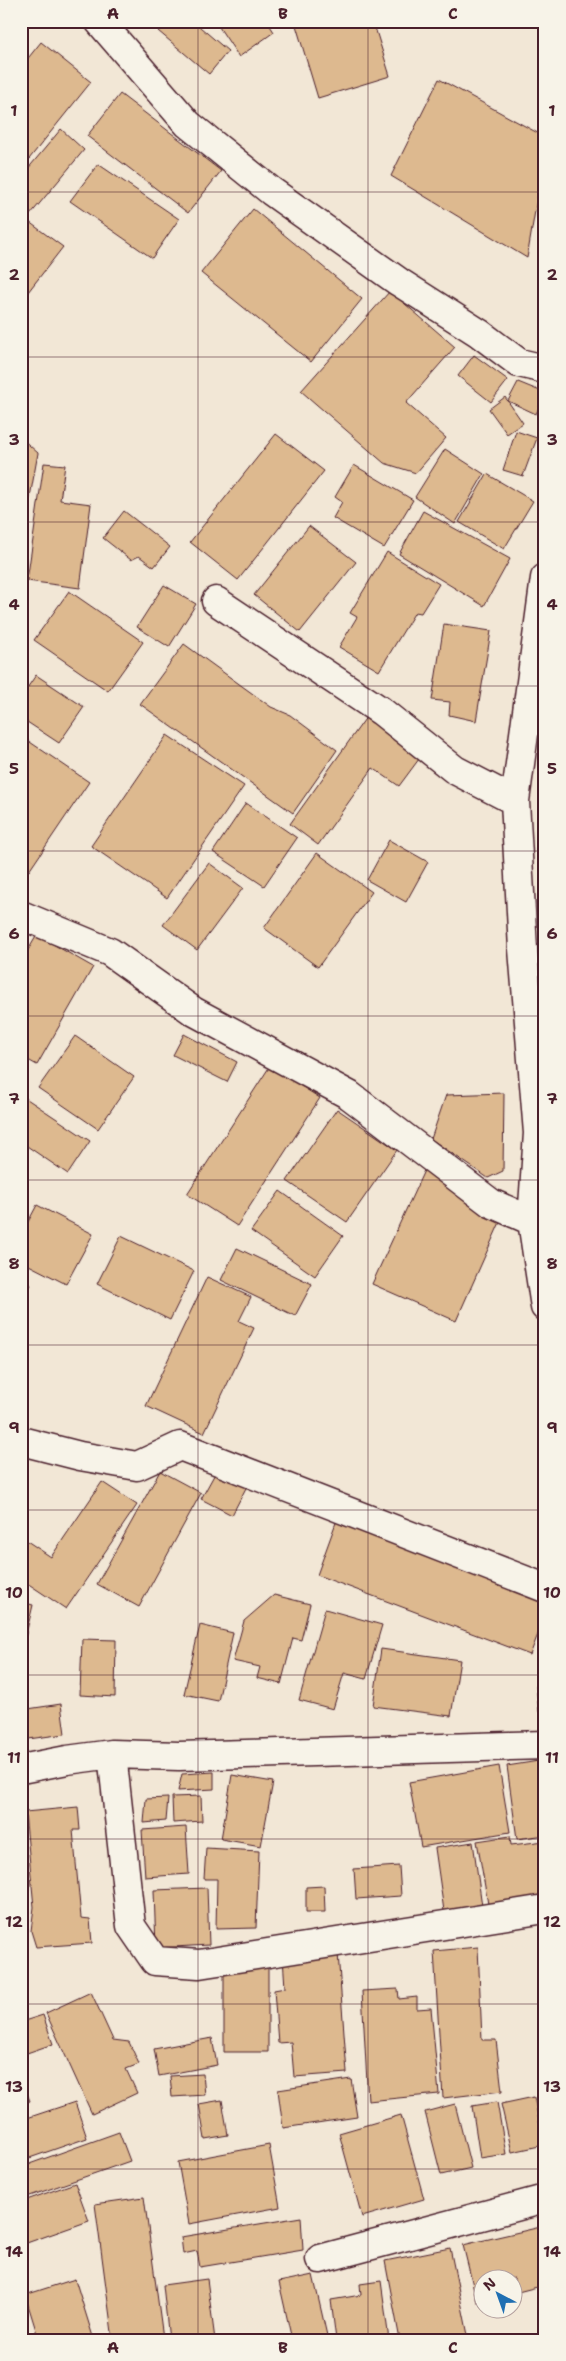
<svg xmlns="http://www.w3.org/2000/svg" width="566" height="2361" font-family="'Shantell Sans',sans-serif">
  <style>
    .building { fill: #ddb98f; stroke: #4a1f2b }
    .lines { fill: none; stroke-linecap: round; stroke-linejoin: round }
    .street-casing { stroke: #4a1f2b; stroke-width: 31 }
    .street { stroke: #f7f3e8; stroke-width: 28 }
    .grid { fill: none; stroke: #4a1f2b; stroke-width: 1; stroke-opacity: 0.55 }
    .neatline { fill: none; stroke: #4a1f2b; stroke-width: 2 }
    .grid-label { font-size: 16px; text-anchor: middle; font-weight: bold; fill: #4a1f2b }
  </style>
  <rect width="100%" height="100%" fill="#f2e7d6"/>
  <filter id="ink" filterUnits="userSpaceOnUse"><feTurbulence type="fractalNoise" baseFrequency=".02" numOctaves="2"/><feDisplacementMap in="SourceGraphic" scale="10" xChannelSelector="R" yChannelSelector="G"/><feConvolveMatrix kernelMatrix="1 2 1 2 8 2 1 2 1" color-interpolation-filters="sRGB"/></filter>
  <g filter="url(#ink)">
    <path class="building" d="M166 21H193L228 51 209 74 158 31Z
      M215 21H267L274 32 239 57Z
      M373 21 390 76 318 98 295 22Z
      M41 42 91 82 21 169V67Z
      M439 79 545 137V152L527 258 391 176Z
      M120 94 221 171 188 213 87 136Z
      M61 129 84 150 30 215 21 207V177Z
      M98 164 179 219 152 258 70 201Z
      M253 209 362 299 311 362 201 273Z
      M21 216 63 247 21 301Z
      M390 291 455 347 406 403 446 438 416 473 384 463 301 391Z
      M474 355 508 380 491 402 458 376Z
      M518 382 545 393 536 414 508 401Z
      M505 397 523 423 507 434 489 409Z
      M516 431 537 438 523 476 503 470Z
      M276 434 324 471 238 580 190 542Z
      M21 438 38 453 22 541H21Z
      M445 449 484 474 455 524 415 497Z
      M44 463 65 465 60 500 91 504 80 588 27 581Z
      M354 465 413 500 384 548 333 518 342 502 335 497Z
      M487 474 533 501 504 549 459 522Z
      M124 511 170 547 154 567 139 556 131 560 103 538Z
      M423 511 510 559 484 606 399 554Z
      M309 526 356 562 300 632 254 595Z
      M387 552 439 584 421 613 415 612 379 671 339 647 357 617 350 613Z
      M164 585 196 604 169 647 137 627Z
      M69 591 143 642 108 691 34 640Z
      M444 624 491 631 476 721 449 715 450 702 432 700Z
      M184 644 271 707 290 715 337 750 293 813 140 704Z
      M36 675 84 707 59 743 21 718V697Z
      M367 716 422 755 399 786 373 768 318 845 290 824Z
      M167 735 244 786 167 898 91 846Z
      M21 736 89 782 29 871 21 865Z
      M246 803 297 838 264 886 213 852Z
      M389 840 428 862 406 902 367 880Z
      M317 853 372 892 318 967 264 928Z
      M209 863 243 888 197 950 163 925Z
      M37 935 93 967 37 1065 21 1056V962Z
      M184 1034 237 1062 227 1082 173 1055Z
      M75 1036 134 1077 98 1129 38 1088Z
      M270 1066 320 1098 237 1226 187 1194Z
      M504 1093 503 1171 488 1178 431 1139 446 1095Z
      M21 1095 90 1141 68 1174 21 1142Z
      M337 1109 397 1150 347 1222 287 1181Z
      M427 1164 509 1202 456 1321 372 1284Z
      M280 1191 343 1236 315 1276 251 1231Z
      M37 1205 93 1234 66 1284 21 1261V1235Z
      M121 1236 194 1271 170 1320 97 1284Z
      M237 1248 312 1284 295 1316 221 1280Z
      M21 1277 31 1285 21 1298Z
      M207 1277 251 1297 239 1321 254 1328 204 1433 146 1406Z
      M218 1468 248 1484 232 1515 201 1499Z
      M160 1471 201 1493 139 1607 97 1584Z
      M102 1482 137 1505 66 1609 21 1579V1537L51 1557Z
      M343 1503 545 1579V1616L530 1655 317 1575Z
      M274 1595 310 1604 301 1640 293 1638 281 1684 257 1678 260 1667 233 1661 244 1621Z
      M21 1602 33 1605 21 1655Z
      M325 1609 382 1625 366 1679 344 1673 333 1709 299 1700Z
      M200 1625 233 1633 218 1701 184 1694Z
      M82 1639 116 1640 115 1697 80 1695Z
      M381 1649 460 1660 451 1716 373 1706Z
      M536 1686H545V1711L539 1712Z
      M61 1704 65 1734 21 1740V1710Z
      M545 1760V1835L517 1839 507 1766Z
      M499 1766 510 1832 421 1847 409 1782Z
      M214 1772V1789L178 1791 182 1774Z
      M232 1775 273 1782 261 1846 221 1839Z
      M201 1796 202 1821 173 1823 172 1797Z
      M168 1798 166 1821 144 1823 146 1799Z
      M78 1807 80 1830H73L81 1918 90 1919 92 1943 36 1947 31 1931 34 1907 25 1812Z
      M186 1827 189 1874 145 1877 142 1830Z
      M510 1836 511 1845 545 1841V1896L488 1904 477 1841Z
      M473 1842 482 1906 444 1911 435 1848Z
      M206 1848 259 1851 256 1928 216 1929 217 1879H204Z
      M399 1866 401 1896 356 1899 354 1869Z
      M21 1873H27V1921H21Z
      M324 1886 325 1912H306V1887Z
      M207 1888 209 1945 156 1948 154 1890Z
      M478 1947 482 2040H496L502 2091 443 2098 434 1951Z
      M338 1953 347 2073 294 2077 291 2042 278 2043 274 1990 285 1988 283 1957Z
      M268 1960V2052H224V1961Z
      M398 1989 399 1999 417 1997V2009L431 2008 439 2094 368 2101 362 1991Z
      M91 1992 113 2040 129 2042 139 2064 126 2069 137 2093 92 2114 46 2013Z
      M43 2015 53 2044 21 2055V2022Z
      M212 2038 217 2065 159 2076 154 2049Z
      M203 2074 205 2095 172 2097 170 2076Z
      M21 2078 30 2101 21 2104Z
      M351 2079 357 2117 283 2128 278 2090Z
      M534 2097 544 2145 512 2152 501 2104Z
      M222 2100 228 2135 205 2139 199 2104Z
      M75 2102 87 2138 21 2161V2120Z
      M497 2102 506 2154 480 2158 472 2106Z
      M455 2104 471 2168 441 2175 425 2112Z
      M401 2115 424 2199 362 2217 339 2133Z
      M119 2132 130 2161 27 2197 21 2191V2167Z
      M269 2145 280 2207 189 2224 178 2162Z
      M75 2183 89 2221 21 2245V2202Z
      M144 2197 163 2338 113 2340 95 2204Z
      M301 2217 303 2250 200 2267 197 2251 183 2254 181 2237Z
      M545 2226V2285L514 2293V2278H484V2300L477 2302 463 2245Z
      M450 2248 469 2340H400L385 2261Z
      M313 2275 328 2340H292L279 2282Z
      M75 2279 94 2340H39L25 2295Z
      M207 2279 215 2340H169L163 2285Z
      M381 2281 389 2340H336L331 2300 361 2295 360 2284Z"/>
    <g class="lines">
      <defs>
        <path id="street" d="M99 21 188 124 271 191 399 282 479 333 519 363 545 369
          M545 578 515 801 523 949 538 1133 532 1221 545 1307
          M216 601 381 711 455 770 515 801
          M21 915 110 952 193 1011 349 1095 491 1203 532 1221
          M21 1441 80 1456 137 1466 180 1446 545 1588
          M112 1754 131 1926 155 1961 199 1964 545 1909
          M21 1769 67 1760 112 1754 179 1756 545 1745
          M320 2259 545 2199"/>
      </defs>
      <use href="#street" class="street-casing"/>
      <use href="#street" class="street"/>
    </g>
  </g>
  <path class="grid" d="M198 21V2340M368 21V2340M21 192H545M21 357H545M21 522H545M21 686H545M21 851H545M21 1016H545M21 1180H545M21 1345H545M21 1510H545M21 1675H545M21 1839H545M21 2004H545M21 2169H545"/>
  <rect width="566" height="2361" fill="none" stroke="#f7f3e8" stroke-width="55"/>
  <g transform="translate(498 2294) rotate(319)"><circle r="24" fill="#f7f3e8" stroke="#b29e9c"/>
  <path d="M0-4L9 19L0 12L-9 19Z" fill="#1f6fb2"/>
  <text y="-8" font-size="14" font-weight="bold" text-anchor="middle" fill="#4a1f2b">N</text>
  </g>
  <rect x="28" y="28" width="510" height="2306" class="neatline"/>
  <g class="grid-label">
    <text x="113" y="19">A</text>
    <text x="283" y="19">B</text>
    <text x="453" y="19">C</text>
    <text x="14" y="116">1</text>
    <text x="552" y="116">1</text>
    <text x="14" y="280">2</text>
    <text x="552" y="280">2</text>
    <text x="14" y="445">3</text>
    <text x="552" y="445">3</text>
    <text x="14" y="610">4</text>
    <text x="552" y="610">4</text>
    <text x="14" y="774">5</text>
    <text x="552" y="774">5</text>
    <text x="14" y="939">6</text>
    <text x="552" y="939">6</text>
    <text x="14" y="1104">7</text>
    <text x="552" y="1104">7</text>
    <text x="14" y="1269">8</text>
    <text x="552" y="1269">8</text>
    <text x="14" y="1433">9</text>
    <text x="552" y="1433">9</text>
    <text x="14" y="1598">10</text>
    <text x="552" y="1598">10</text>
    <text x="14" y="1763">11</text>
    <text x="552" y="1763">11</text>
    <text x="14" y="1927">12</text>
    <text x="552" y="1927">12</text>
    <text x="14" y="2092">13</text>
    <text x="552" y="2092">13</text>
    <text x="14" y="2257">14</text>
    <text x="552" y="2257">14</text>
    <text x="113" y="2353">A</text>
    <text x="283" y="2353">B</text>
    <text x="453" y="2353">C</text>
  </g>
</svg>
